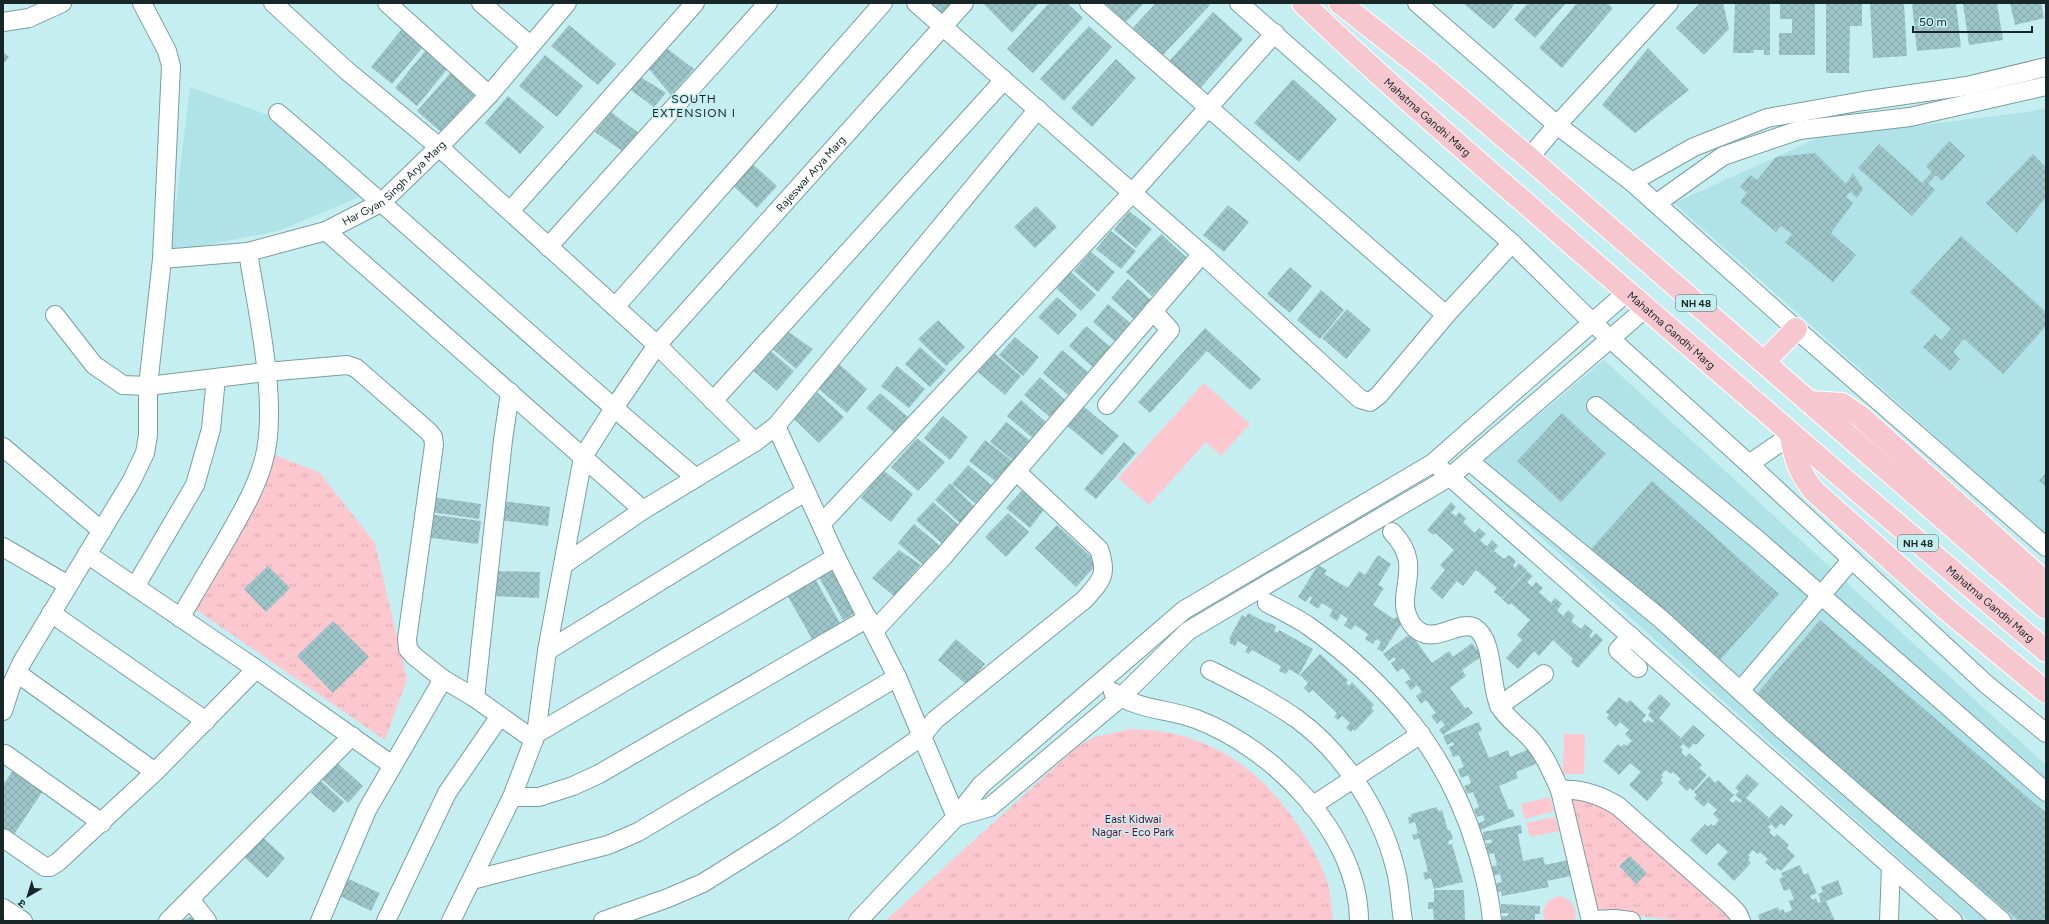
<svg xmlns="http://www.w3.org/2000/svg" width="2049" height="924" font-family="Figtree,'Noto Sans Devanagari',sans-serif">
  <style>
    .built { fill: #b0e3e7 }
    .grass { fill: #fdc7cf }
    .park { fill: url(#park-tufts) }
    .building { fill: url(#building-cross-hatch) }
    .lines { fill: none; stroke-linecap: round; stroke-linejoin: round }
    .minor-casing { stroke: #789fa1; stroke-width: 20 }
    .major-casing { stroke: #fff; stroke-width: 24 }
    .minor { stroke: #fff; stroke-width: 18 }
    .major { stroke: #f7c7d0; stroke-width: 22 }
    .labels { text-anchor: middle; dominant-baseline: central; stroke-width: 3; stroke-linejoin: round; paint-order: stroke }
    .shield { fill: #c5eef1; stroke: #4b6364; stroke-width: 1 }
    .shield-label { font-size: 10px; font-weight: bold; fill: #172728 }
    .street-label { font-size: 11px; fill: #172728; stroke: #c5eef1 }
    .park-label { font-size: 11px; fill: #630b29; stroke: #c5eef1 }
    .neighbourhood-label { font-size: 12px; letter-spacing: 1px; fill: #172728; stroke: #c5eef1 }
  </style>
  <defs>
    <pattern id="park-tufts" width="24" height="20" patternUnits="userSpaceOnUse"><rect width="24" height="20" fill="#fdc7cf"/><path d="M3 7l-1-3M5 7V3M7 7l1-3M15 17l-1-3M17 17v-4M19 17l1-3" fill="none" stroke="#d8abb2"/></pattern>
    <pattern id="building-cross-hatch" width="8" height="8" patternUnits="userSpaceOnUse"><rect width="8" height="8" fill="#9dc5c8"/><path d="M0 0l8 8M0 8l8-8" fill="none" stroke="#86a9ac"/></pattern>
  </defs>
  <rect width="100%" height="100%" fill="#c5eef1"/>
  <path class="built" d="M190 87 268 115 362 196 278 231 170 252Z
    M2046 108V535L1674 203 1818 138 2027 112Z
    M1604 360 2046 765V921H1969L1469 473Z"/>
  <path class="grass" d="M1204 383 1250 424 1221 456 1206 442 1149 505 1118 478Z
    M1564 734H1585L1584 774H1563Z
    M1550 797 1554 811 1525 819 1521 804Z
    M1555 817 1559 831 1530 837 1526 823Z
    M1560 896C1572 899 1579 909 1574 921H1545C1540 909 1547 898 1560 896Z"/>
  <path class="park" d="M263 451 319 472 375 543 407 679 385 740 195 609Z
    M1130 729C1156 730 1181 733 1205 744 1251 763 1284 800 1309 843 1317 857 1325 872 1329 888 1331 898 1332 910 1333 921H885L1078 746 1095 737Z
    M1568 793 1600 802 1736 921H1681L1612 913H1595Z"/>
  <path class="building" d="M926 3H953L941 16Z
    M983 3H1039L1012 33Z
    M1049 3H1067L1083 18 1033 73 1007 49Z
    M1105 3H1144L1126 22Z
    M1156 3H1207L1210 5 1158 60 1128 33Z
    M1463 3H1511L1514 5 1494 29Z
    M1528 3H1566L1535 38 1514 19Z
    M1577 3H1607L1613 8 1562 68 1539 48Z
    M1700 3H1723L1729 29 1704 55 1676 28Z
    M1735 3H1770V55H1764V50H1753L1754 53H1733Z
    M1780 3H1815V55H1779V33H1792V19H1780Z
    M1826 3H1862V26H1850L1849 73H1826Z
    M1870 3H1904L1907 56 1873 58Z
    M1912 3H1956L1961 47 1917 51Z
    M1963 3H1997L2003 40 1969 45Z
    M2010 3H2041L2044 18 2015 25Z
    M1213 12 1243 39 1196 93 1165 66Z
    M569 25 616 64 598 85 551 46Z
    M1089 26 1112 47 1064 101 1040 79Z
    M402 29 423 47 392 84 371 67Z
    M665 47 694 69 671 95 649 69Z
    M1648 48 1689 90 1635 133 1602 105Z
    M426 50 448 68 417 106 395 88Z
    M3 52 9 57 3 64Z
    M545 55 583 86 557 117 519 86Z
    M1116 59 1136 78 1092 127 1071 108Z
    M453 70 477 92 441 132 417 111Z
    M639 76 666 93 654 107 628 88Z
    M1293 79 1337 119 1299 162 1254 123Z
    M508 96 544 127 520 154 485 123Z
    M611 112 640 134 624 152 595 132Z
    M1949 141 1965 156 1942 181 1936 175 1928 184 1935 190 1912 216 1858 168 1879 144 1922 183 1932 172 1926 166Z
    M1815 153 1846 184 1853 173 1863 189 1857 198 1850 192 1846 197 1853 203 1831 233 1856 255 1833 282 1785 242 1792 234 1781 226 1776 232 1740 202 1747 193 1740 187 1750 175 1757 180 1776 157Z
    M2033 154 2046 167V197L2017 233 1986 203Z
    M747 159 777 186 757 208 727 180Z
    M1228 205 1249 222 1224 252 1203 235Z
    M1036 206 1057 227 1035 248 1014 227Z
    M1129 211 1152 229 1136 248 1114 230Z
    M1111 231 1136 251 1121 269 1096 249Z
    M1161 234 1187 258 1152 296 1126 272Z
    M1961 236 2046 312V326L2003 374 1964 339 1953 352 1960 359 1950 371 1923 347 1935 334 1941 340 1951 329 1910 292Z
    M1091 252 1115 272 1098 292 1074 271Z
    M1290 267 1312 286 1290 313 1267 294Z
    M1071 272 1096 295 1081 311 1056 288Z
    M1128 279 1151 300 1134 319 1111 298Z
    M1321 290 1344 310 1320 339 1297 320Z
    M1057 297 1077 315 1058 335 1038 317Z
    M1108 304 1135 327 1119 345 1093 322Z
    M1347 309 1371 330 1346 359 1322 338Z
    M938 320 965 347 946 366 918 339Z
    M1086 326 1115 351 1097 371 1069 346Z
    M1205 328 1261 379 1250 390 1207 351 1150 413 1138 402Z
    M787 331 813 349 796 369 769 346Z
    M1015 337 1039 357 1023 376 999 355Z
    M920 347 946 370 930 387 905 364Z
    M767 348 794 371 777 391 750 368Z
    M1062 350 1088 372 1068 395 1043 373Z
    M994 353 1021 376 1005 395 978 372Z
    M839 364 867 389 847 413 818 388Z
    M897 366 925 389 909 408 881 386Z
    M1040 377 1066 401 1051 418 1024 395Z
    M817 392 844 417 819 443 793 418Z
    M880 393 908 417 895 433 866 408Z
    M1021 400 1048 424 1035 440 1007 416Z
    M1082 405 1119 436 1102 455 1065 424Z
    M1562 413 1606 454 1561 502 1517 461Z
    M943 416 968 437 950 460 924 438Z
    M1006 422 1032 442 1017 463 990 442Z
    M917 438 945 462 918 491 891 467Z
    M985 440 1014 462 998 483 969 461Z
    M1124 442 1136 453 1096 499 1084 489Z
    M968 465 996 489 980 507 952 484Z
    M883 470 913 494 891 522 861 498Z
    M2046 473V486L2039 481Z
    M1652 481 1779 594 1718 662 1591 549Z
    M950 483 976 508 961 524 935 500Z
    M1024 488 1046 507 1030 528 1006 508Z
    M432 497 481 504 479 519 430 512Z
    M501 501 550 507 548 526 499 520Z
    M933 502 963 529 947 548 916 520Z
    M1451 502 1456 507 1451 513 1456 516 1459 512 1466 518 1463 522 1475 533 1479 528 1486 534 1480 540 1483 543 1487 546 1492 540 1498 546 1494 551 1504 559 1509 555 1516 561 1513 566 1515 568 1519 563 1527 570 1502 598 1494 592 1497 588 1476 570 1463 586 1457 581 1442 599 1430 588 1445 570 1440 565 1454 550 1435 533 1433 535 1427 530Z
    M1008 513 1029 532 1006 557 985 537Z
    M428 514 481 521 478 544 425 537Z
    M914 524 945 550 928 569 898 543Z
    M1057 525 1098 563 1076 587 1035 548Z
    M899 550 921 565 894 596 872 578Z
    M1378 555 1391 564 1378 585 1384 588 1373 605 1394 619 1396 617 1403 621 1383 652 1377 649 1381 642 1376 639 1373 644 1365 639 1368 634 1355 625 1351 630 1344 625 1348 619 1341 614 1337 621 1329 616 1333 610 1322 603 1318 609 1309 603 1312 598 1310 596 1306 602 1298 597 1318 565 1327 570 1324 574 1348 588 1359 571 1365 575Z
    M268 566 290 588 266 612 244 589Z
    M838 566 862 609 843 620 819 577Z
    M491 571 540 572 539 598 490 596Z
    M1527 571 1533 576 1527 582 1532 587 1536 582 1543 588 1539 592 1551 603 1555 598 1562 604 1557 610 1563 616 1568 610 1575 616 1571 621 1581 629 1585 624 1593 631 1589 636 1591 638 1596 633 1603 640 1578 668 1571 662 1573 659 1553 640 1539 656 1534 651 1518 669 1506 658 1522 640 1517 635 1530 620 1511 603 1509 605 1502 599Z
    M814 577 840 623 812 639 786 593Z
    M1248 613 1267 623 1268 622 1276 626 1274 631 1278 633 1279 630 1313 649 1299 675 1289 669 1286 674 1279 671 1281 666 1252 650 1249 654 1245 652 1248 647 1238 641 1235 646 1229 643 1231 640 1229 639 1242 615 1246 617Z
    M1820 620 2046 813V921H2019L1755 696Z
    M333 621 369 657 333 693 297 656Z
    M1414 631 1419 638 1416 641 1432 663 1449 651 1453 657 1472 643 1482 656 1462 670 1466 676 1450 688 1465 708 1468 707 1473 713 1443 735 1439 730 1445 725 1441 720 1437 724 1431 716 1436 713 1426 700 1421 704 1416 696 1422 692 1417 685 1411 690 1405 682 1411 679 1403 668 1397 672 1391 663 1396 660 1394 657 1389 661 1383 654Z
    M956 639 985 664 967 685 938 660Z
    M1320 654 1348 680 1346 683 1349 686 1352 682 1374 705 1371 708 1374 711 1355 731 1353 729 1351 732 1346 728 1350 723 1342 716 1338 720 1334 717 1337 713 1313 690 1309 693 1304 688 1308 683 1300 675Z
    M1660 694 1671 704 1659 718 1681 738 1693 725 1705 735 1696 745 1694 743 1689 749 1683 744 1680 747 1683 750 1681 752 1686 757 1689 753 1702 765 1699 768 1707 775 1693 791 1690 788 1687 791 1678 782 1681 779 1673 772 1671 774 1666 770 1661 775 1663 777 1660 780 1663 783 1647 801 1629 785 1641 772 1630 763 1619 775 1603 761 1618 744 1621 747 1624 744 1626 746 1632 741 1625 734 1629 730 1620 722 1616 727 1607 718 1609 715 1606 712 1619 697 1627 703 1630 700 1646 715 1642 720 1645 723 1648 720 1652 723 1654 721 1648 715 1651 711 1647 708Z
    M1479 722 1482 731 1478 732 1489 758 1508 750 1510 757 1532 748 1538 763 1516 772 1518 778 1499 786 1509 810 1512 809 1515 816 1480 830 1478 824 1485 820 1483 815 1477 817 1474 809 1479 807 1473 792 1467 794 1464 786 1471 783 1470 780 1468 775 1461 778 1458 769 1464 767 1459 755 1453 757 1449 747 1454 745 1453 742 1447 745 1443 736Z
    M336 762 363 786 348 803 321 778Z
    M16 766 46 786 13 836 3 830V785Z
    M1747 774 1759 784 1746 798 1758 808 1769 818 1781 805 1793 815 1784 826 1781 823 1776 829 1771 824 1768 827 1771 830 1769 832 1774 837 1777 834 1789 845 1787 848 1795 856 1781 871 1777 868 1775 871 1765 862 1768 859 1760 852 1758 854 1753 850 1748 855 1750 857 1748 860 1751 863 1734 881 1717 864 1728 852 1718 843 1706 855 1690 840 1705 824 1708 827 1711 824 1714 826 1719 820 1713 814 1717 810 1708 802 1704 807 1694 798 1697 795 1694 792 1709 776 1715 783 1718 780 1734 795 1729 800 1733 803 1736 800 1740 803 1742 801 1735 795 1739 791 1735 788Z
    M321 781 344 802 334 813 311 793Z
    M1437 807 1438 811 1442 810 1448 831 1450 830 1453 839 1448 841 1449 845 1452 844 1463 882 1434 889 1431 878 1425 880 1423 873 1428 871 1419 838 1414 840 1412 835 1418 833 1415 822 1409 824 1408 817H1411V814Z
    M1521 825 1522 833 1518 834 1523 861 1543 857 1545 865 1568 860 1571 876 1547 881 1549 887 1502 896 1501 891 1496 893 1494 884 1502 882 1500 874 1492 876 1491 867 1497 865 1494 853 1488 854 1486 843H1492L1491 839 1484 841 1483 832Z
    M258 833 285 858 267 878 240 853Z
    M1630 856 1647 873 1636 884 1619 866Z
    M1800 865 1804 875 1808 873 1817 893 1810 896 1812 900 1816 898 1818 903 1821 902 1818 894 1823 892 1821 887 1838 880 1843 894 1826 901 1835 921H1760L1758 915 1778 907 1779 911 1783 909 1785 913 1792 910 1789 901 1794 899 1790 889 1784 891 1779 879 1783 877 1781 873Z
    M346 878 380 893 371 911 338 895Z
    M1434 890H1464L1465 921H1434L1433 909H1428V902H1434Z
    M1501 904 1540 906V914H1535V921H1502V916H1508V913H1501Z
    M199 912 203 921H182Z"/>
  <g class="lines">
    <defs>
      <g id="minor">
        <path d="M273 3 346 70 439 147 657 345 755 442"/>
        <path d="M387 3 489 95"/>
        <path d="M481 3 530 45"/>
        <path d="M916 3 1202 254 1360 399 1370 402 1379 395 1446 315 1512 243"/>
        <path d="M1089 3 1446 315"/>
        <path d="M1239 3 1512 243 1593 323 1749 464 1986 684 2046 733"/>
        <path d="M1417 3 1557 125 1632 182 1796 329 2046 547"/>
        <path d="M3 22 29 18 62 3"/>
        <path d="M278 113C419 233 554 359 696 478"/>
        <path d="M1529 158 1557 125 1669 3"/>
        <path d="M1632 182 1694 147 1767 118 1863 101 1967 86 2046 67"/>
        <path d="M1657 203 1723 156 1799 130 1910 117 2046 86"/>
        <path d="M510 211 695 3"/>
        <path d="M326 231 643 510"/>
        <path d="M548 247 768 3"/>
        <path id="s1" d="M162 259 248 252 326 231 382 202 439 147 489 95 567 3"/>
        <path d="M615 307 883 3"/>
        <path d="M55 315 94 365 123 385 148 386 266 372 347 365 356 368 428 431 433 437 434 445 407 639 408 649 414 656 443 679 475 698 534 740"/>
        <path d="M713 401 1004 80"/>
        <path d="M1107 405 1170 330 1153 311"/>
        <path d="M1596 406 1759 541 2046 792"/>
        <path d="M776 426 836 557 897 677 956 817"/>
        <path d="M3 447 102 531"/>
        <path d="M1469 461 1661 619 1783 730 2002 921"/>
        <path d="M1749 464 1791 435"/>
        <path d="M1441 469 1953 921"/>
        <path d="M822 523 1132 193 1275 33"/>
        <path d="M1392 532C1427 568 1392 593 1411 623 1430 651 1457 618 1475 628 1494 639 1490 685 1499 705 1505 717 1518 726 1528 736 1543 751 1551 770 1560 790"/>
        <path d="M3 547 68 585"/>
        <path d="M87 554 256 669 392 765"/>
        <path d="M563 565 643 510 755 442 776 426 1038 109"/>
        <path d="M135 587 195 485 211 429 216 378"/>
        <path d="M1267 603C1280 610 1295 617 1307 625 1389 683 1448 753 1477 850 1484 873 1490 897 1492 921"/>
        <path d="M51 613 206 721"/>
        <path d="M180 618C195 593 210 567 225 542 239 517 255 491 263 463 280 407 257 311 248 252"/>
        <path d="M874 631 943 557 1202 254"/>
        <path d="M1631 636 1618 650 1638 668"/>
        <path d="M547 651 805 492"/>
        <path d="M1210 670C1240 685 1270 700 1297 719 1343 752 1381 812 1395 867 1400 884 1400 903 1403 921"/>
        <path d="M17 673 155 772"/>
        <path d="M1740 691 1852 559"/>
        <path d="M1113 692C1137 710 1169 709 1196 719 1273 748 1359 834 1359 921"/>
        <path d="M475 698 503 440 510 392"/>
        <path d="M1499 706 1544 674"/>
        <path d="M3 711 11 686 22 662 131 482 145 453 148 435V386L162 259 171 66 167 51 142 3"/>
        <path d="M536 734 836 557"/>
        <path d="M5 754 102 823"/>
        <path d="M512 797H539L573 786 599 774 868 618"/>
        <path d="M1312 806 1421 734"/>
        <path d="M956 817 990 807 1120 698 1188 631 1451 476 1646 308"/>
        <path d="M3 838 45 867H50L58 862 155 772 256 669"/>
        <path d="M472 880 608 845 638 832 897 677"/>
        <path d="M190 899 207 921"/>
        <path d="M3 908 23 921"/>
        <path d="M1591 920 1615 919 1631 921"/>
        <path d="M168 921 352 736"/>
        <path d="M320 921 367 810 443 679"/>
        <path d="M386 921 447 793 500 716"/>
        <path id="s2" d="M451 921 512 797 536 734 547 651 583 457 614 408 657 345 964 3"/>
        <path d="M603 921 668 898 703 883 784 832 921 737 935 720 1084 600C1102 580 1108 575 1099 549L1017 472"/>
        <path d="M858 921 956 817 981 785 1184 610 1433 463 1627 292"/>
        <path d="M1591 921 1560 790C1582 788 1600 795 1618 806L1730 905 1738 914 1741 921"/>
        <path d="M1889 921 1891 866"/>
      </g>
      <g id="major">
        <path id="s3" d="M1303 3C1392 89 1487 169 1580 251 1734 385 1890 519 2046 651"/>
        <path d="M1340 3 1429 73 1529 158 2046 608"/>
        <path d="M1764 362 1796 329"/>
        <path d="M1810 402 1842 404 1861 417 2046 583"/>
        <path d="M1791 435C1794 457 1800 474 1814 491L1945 608 2046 692"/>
      </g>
    </defs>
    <use href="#minor" class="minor-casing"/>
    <use href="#major" class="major-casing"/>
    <use href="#minor" class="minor"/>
    <use href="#major" class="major"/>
  </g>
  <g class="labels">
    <g class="shield">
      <rect x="1676" y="295" width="40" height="16" rx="3"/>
      <rect x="1898" y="535" width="40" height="16" rx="3"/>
    </g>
    <g class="shield-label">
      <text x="1696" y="303">NH 48</text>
      <text x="1918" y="543">NH 48</text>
    </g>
    <g class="street-label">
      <text stroke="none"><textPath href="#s3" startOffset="169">Mahatma Gandhi Marg</textPath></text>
      <text stroke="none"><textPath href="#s2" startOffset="851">Rajeswar Arya Marg</textPath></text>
      <text stroke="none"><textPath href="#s1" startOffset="251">Har Gyan Singh Arya Marg</textPath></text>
      <text stroke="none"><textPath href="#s3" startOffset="493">Mahatma Gandhi Marg</textPath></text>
      <text stroke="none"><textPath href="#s3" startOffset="913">Mahatma Gandhi Marg</textPath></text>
    </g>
    <g class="park-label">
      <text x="1133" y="819">East Kidwai<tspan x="1133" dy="13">Nagar - Eco Park</tspan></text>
    </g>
    <g class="neighbourhood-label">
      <text x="694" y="99">SOUTH<tspan x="694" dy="14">EXTENSION I</tspan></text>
    </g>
  </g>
  <rect width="2049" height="924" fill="none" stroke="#172728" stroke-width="8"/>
  <g transform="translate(28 896) rotate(218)" stroke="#c5eef1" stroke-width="3" paint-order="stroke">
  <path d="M0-3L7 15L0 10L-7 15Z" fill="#172728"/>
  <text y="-6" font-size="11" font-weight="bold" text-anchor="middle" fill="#172728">उ</text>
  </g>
  <path d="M1913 26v6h119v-6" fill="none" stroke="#172728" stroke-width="2"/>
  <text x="1919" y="26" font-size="12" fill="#172728" stroke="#c5eef1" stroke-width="3" paint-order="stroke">50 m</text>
</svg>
